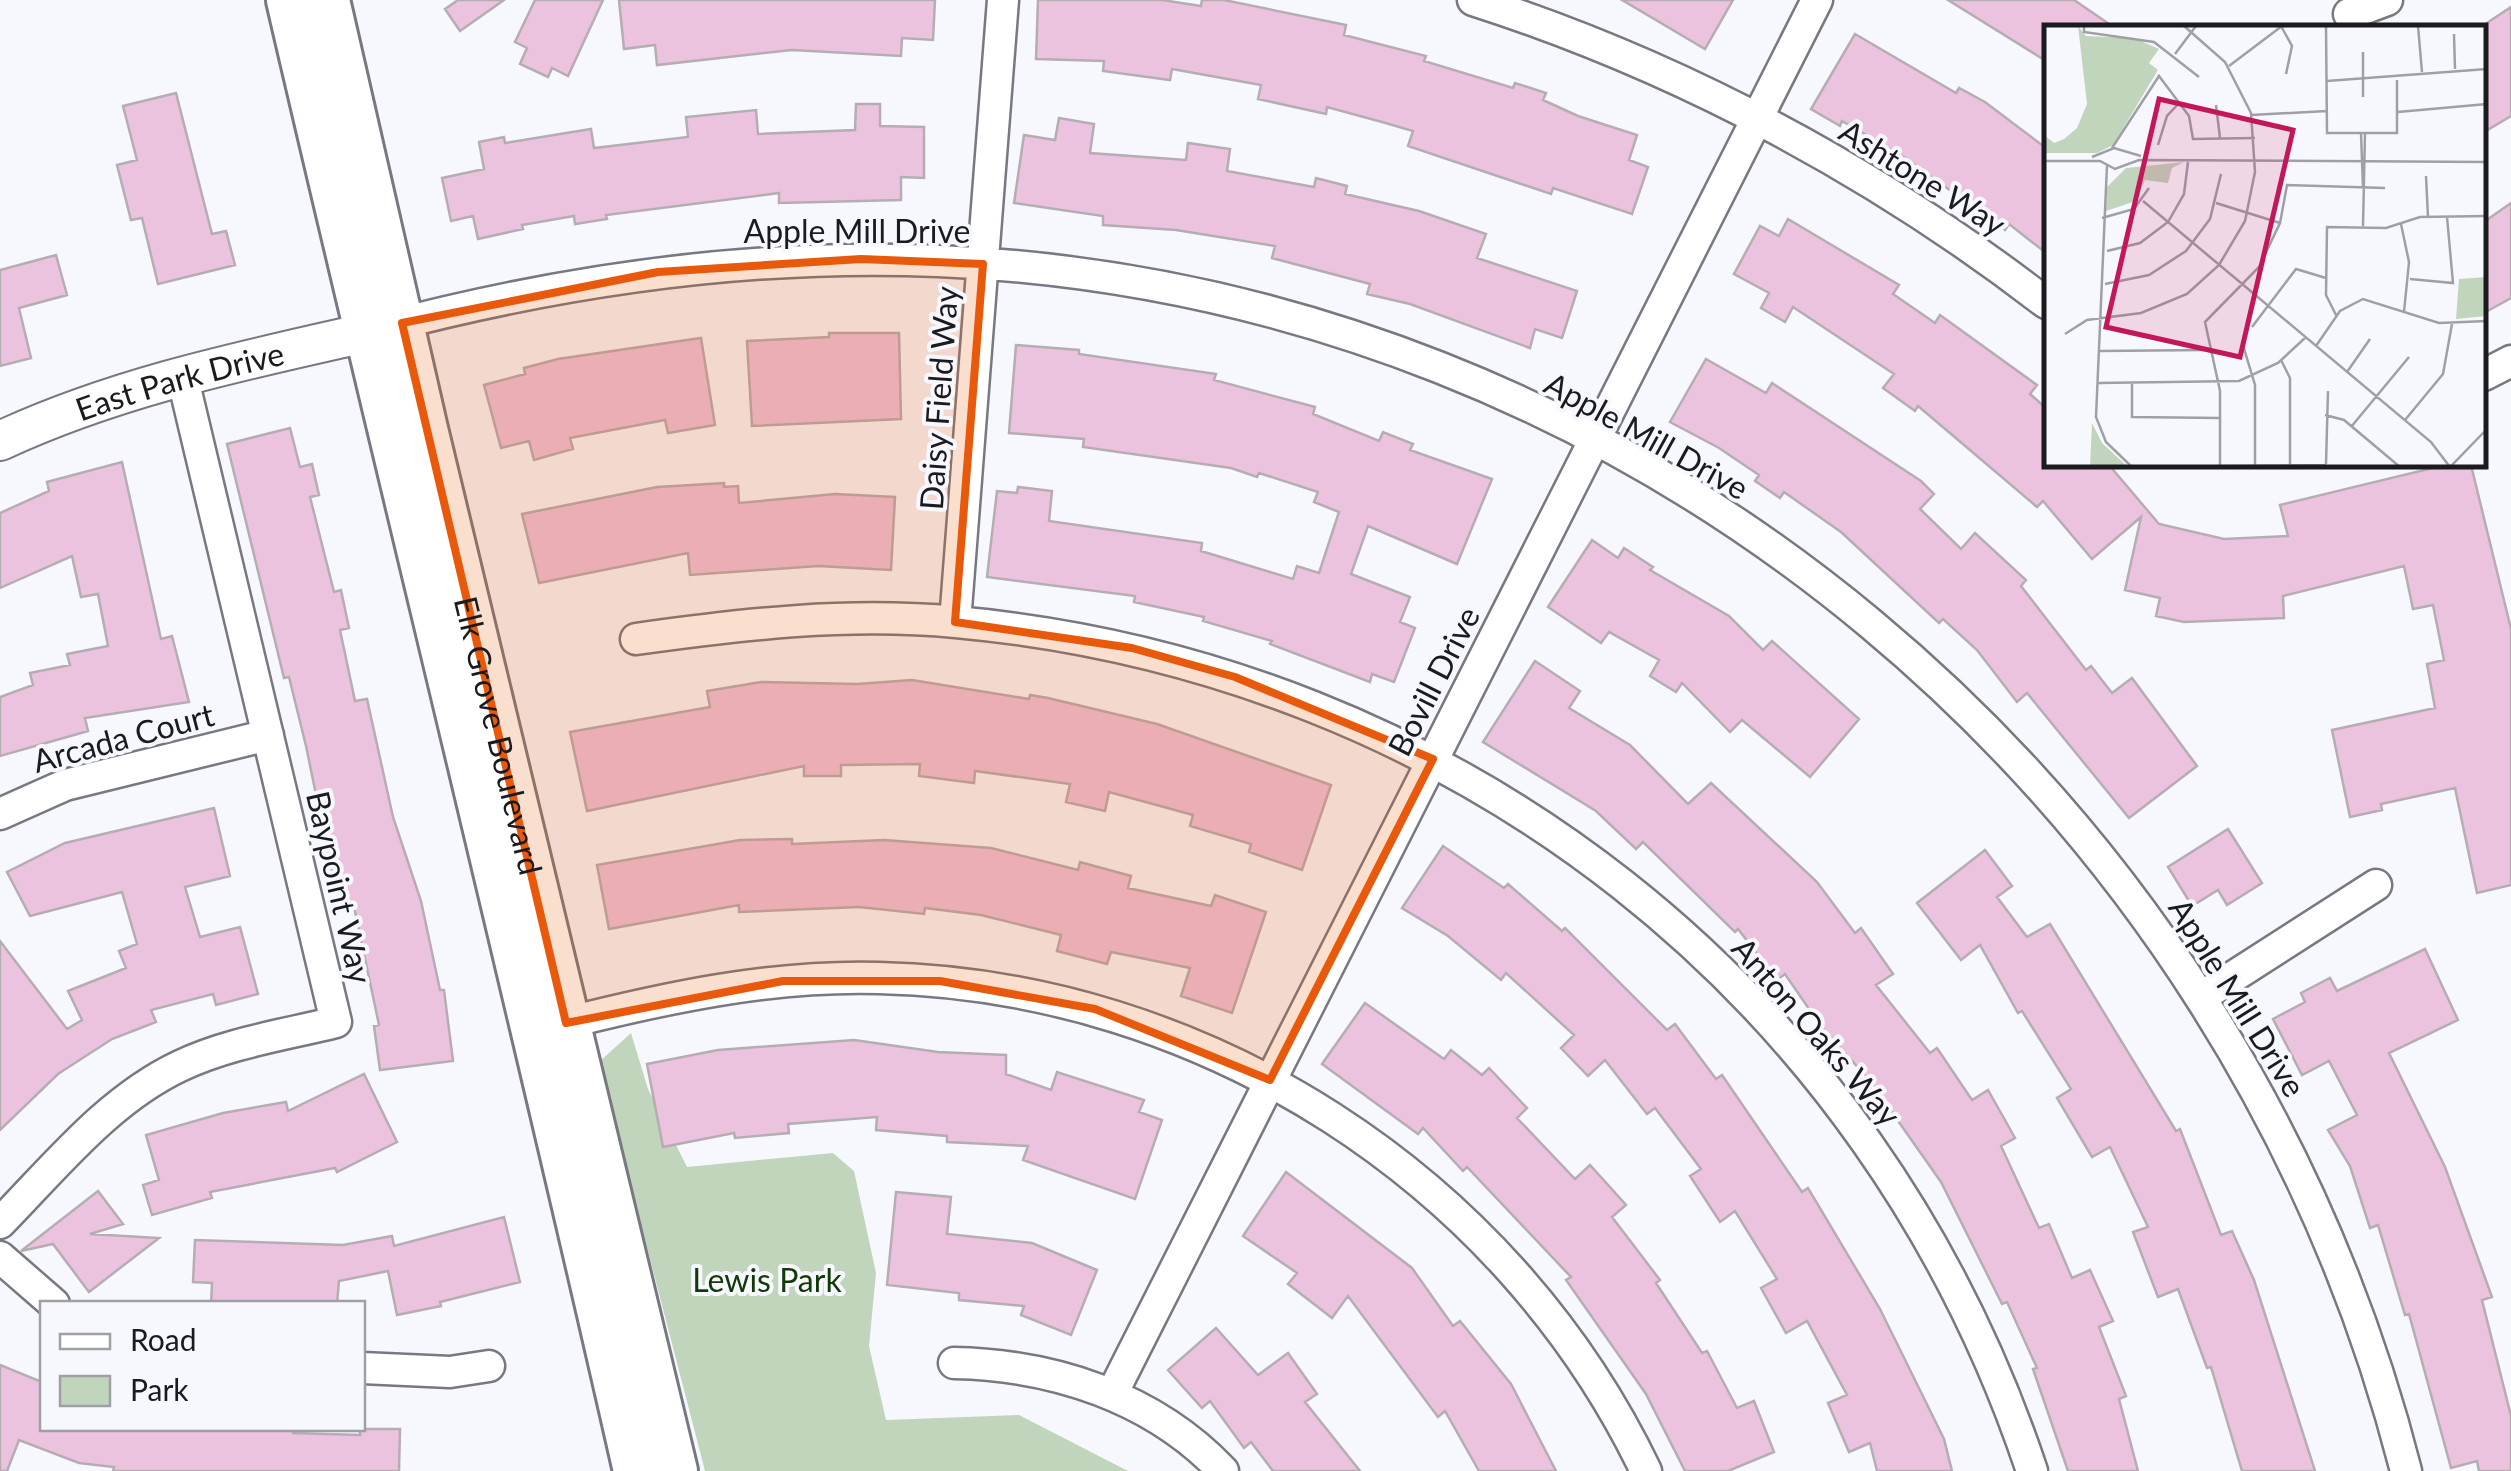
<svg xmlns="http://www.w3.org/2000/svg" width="2511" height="1471" font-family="Lato,sans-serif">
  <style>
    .green { fill: #c1d5bc }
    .building { fill: #ecc3df; stroke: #b6adb3; stroke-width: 2.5 }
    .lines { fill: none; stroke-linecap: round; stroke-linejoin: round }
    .minor-casing { stroke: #777881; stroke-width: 35 }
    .tertiary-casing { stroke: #777881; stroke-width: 42 }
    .secondary-casing { stroke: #777881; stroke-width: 48 }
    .minor { stroke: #fff; stroke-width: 30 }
    .tertiary { stroke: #fff; stroke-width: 38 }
    .secondary { stroke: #fff; stroke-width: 42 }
    .marked { fill: #e8590c; fill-opacity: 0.2; stroke: #e8590c; stroke-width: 8; stroke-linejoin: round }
    .labels { text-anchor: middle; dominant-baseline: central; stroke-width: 8; stroke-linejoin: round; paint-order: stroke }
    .street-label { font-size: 32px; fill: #1b1b1f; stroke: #f7f8fe }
    .park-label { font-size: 32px; fill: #123907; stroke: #f7f8fe }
    .inset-road { fill: none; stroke: #9fa0a5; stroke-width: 2.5 }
    .view { fill: #c2185b; fill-opacity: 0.15; stroke: #c2185b; stroke-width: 5 }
    .inset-edge { fill: none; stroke: #1b1b1f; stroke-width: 5 }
  </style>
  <rect width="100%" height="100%" fill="#f7f8fe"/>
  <path class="green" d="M631 1033 648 1089 687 1167 833 1153 854 1171 876 1273 869 1346 886 1420 1019 1415 1128 1471H705L599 1062Z"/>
  <path class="building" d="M458 0H504L460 31 445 9Z
    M535 0H603L568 76 552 68 548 77 520 64 527 48 515 42Z
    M619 0H935L933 40 902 38 901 56 792 50 657 65 655 45 624 49Z
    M1038 0H1162L1201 6 1202 0H1224L1346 25 1344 35 1426 56 1424 61 1513 88 1515 83 1546 93 1543 100 1578 116 1637 135 1629 160 1648 167 1632 214 1553 188 1551 194 1408 146 1413 131 1382 122 1327 107 1326 114 1258 99 1261 85 1172 69 1170 80 1103 71 1104 61 1036 59Z
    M1622 0H1733L1705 49Z
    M1948 0H2074L2115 28H2046V61Z
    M2511 7V116L2484 132V25Z
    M1855 34 1956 93 1959 88 1985 102 2046 148V253L2009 224 2005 230 1904 157 1842 121 1840 126 1811 109Z
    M176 93 212 234 226 231 235 265 158 284 142 218 131 220 117 165 137 160 123 106Z
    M856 104H880V126L924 127V178L901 177V200L779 203V193L606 215 607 219 575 224 574 216 522 225 523 229 478 239 473 216 451 221 442 178 484 169 479 142 504 137 505 143 591 129 594 148 688 137 686 117 756 110 758 134 855 130Z
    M1059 118 1094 124 1090 153 1186 160 1188 143 1230 149 1227 171 1314 187 1316 178 1347 186 1345 194 1419 211 1486 234 1477 258 1577 291 1562 338 1535 329 1530 348 1410 304 1367 294 1370 284 1272 258 1275 246 1176 230 1103 225V216L1014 203 1024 135 1055 140Z
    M2511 203V298L2484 313V222Z
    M1788 219 1899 285 1893 294 1935 323 1940 315 2037 385 2030 394 2046 408V465H2109L2159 524 2224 539 2288 536 2280 505 2445 465H2471L2511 629V885L2477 893 2455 788 2381 804 2382 810 2350 817 2332 730 2435 708 2427 664 2444 660 2433 605 2413 609 2404 566 2283 596 2284 618 2184 622 2156 616 2160 598 2125 590 2141 517 2092 559 2043 501 2037 507 1918 406 1915 411 1883 388 1894 374 1793 307 1785 322 1761 308 1769 293 1734 274 1760 226 1779 236Z
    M56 255 67 295 19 308 31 358 0 366V270Z
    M829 333H899L901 419 752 426 747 341 829 337Z
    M701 338 715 425 668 433 665 420 570 438 573 449 534 460 529 441 501 448 484 385 525 374 524 368 558 359Z
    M1016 345 1079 350V354L1216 374 1214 380 1315 407 1313 414 1379 441 1383 432 1413 444 1410 450 1492 479 1457 564 1368 526 1351 574 1410 597 1400 622 1415 628 1394 682 1372 674 1370 682 1270 644 1272 641 1203 621 1204 617 1134 602 1135 596 987 577 997 491 1017 493 1018 487 1052 491 1049 521 1202 543 1201 551 1293 579 1297 566 1319 573 1339 512 1314 502 1318 492 1259 473 1257 477 1231 468 1083 447 1084 439 1009 433Z
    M1706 359 1766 393 1772 383 1921 481 1934 494 1920 509 1961 549 1975 533 2026 580 2021 586 2086 670 2091 666 2112 693 2132 678 2197 766 2129 818 2027 693 2017 702 1977 650 1943 619 1939 623 1841 532 1784 492 1780 498 1755 481 1759 475 1719 448 1670 422Z
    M290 428 300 467 312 464 319 495 310 497 334 592 341 590 349 628 340 630 355 701 367 699 393 817 421 901 440 990H444L453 1061 380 1070 374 1026 379 1025 353 902 339 906 306 746 289 677 284 678 227 444Z
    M122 462 161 639 172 636 189 702 85 718 88 731 0 756V697L33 685 30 673 70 665 67 654 108 646 98 594 81 597 72 556 0 588V513L49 491 47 482Z
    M724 483V487L738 486 739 503 835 494 895 497 891 570 818 566 690 575 688 553 539 583 522 514 657 487Z
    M1592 540 1618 558 1624 548 1653 567 1650 570 1729 616 1763 650 1772 641 1859 719 1810 777 1742 720 1730 732 1682 683 1676 692 1650 676 1659 660 1609 632 1601 643 1548 607Z
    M1535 661 1580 691 1569 708 1630 745 1688 804 1711 783 1817 882 1855 933 1861 928 1893 974 1876 985 1930 1053 1937 1048 1972 1100 1988 1090 2015 1138 2001 1146 2039 1228 2049 1224 2072 1278 2090 1270 2113 1321 2099 1327 2126 1396 2119 1399 2138 1471H2068L2033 1369 2037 1368 2007 1302 2002 1304 1941 1182 1870 1081 1820 1025 1785 974 1777 980 1738 929 1735 932 1643 842 1636 849 1596 811 1483 742Z
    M912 680 1029 699 1030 695 1048 698 1157 724 1331 785 1302 870 1249 852 1251 844 1190 826 1193 815 1109 792 1105 811 1066 802 1070 784 975 771 974 783 919 776 920 764 841 765V776H804V766L587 811 570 732 710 707 707 691 761 682 857 684Z
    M214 808 230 876 185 887 200 937 240 927 258 994 216 1005 213 994 151 1010 156 1022 112 1039 58 1074 0 1130V941L67 1029 82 1020 68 991 126 968 119 951 137 944 122 892 30 916 7 872 65 843Z
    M2228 829 2262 883 2227 905 2218 890 2192 906 2168 867Z
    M792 839V844L884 840 991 848 1078 870 1080 862 1131 876 1128 888 1211 906 1215 895 1266 912 1232 1013 1181 996 1190 968 1111 952 1107 964 1057 951 1061 935 981 915 925 908 924 914 859 907 739 912V905L609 929 597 865 740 840Z
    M1443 846 1504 888 1508 884 1562 931 1565 928 1667 1030 1675 1024 1716 1079 1722 1075 1802 1192 1808 1188 1880 1309 1944 1439 1952 1471H1877L1870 1443 1849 1452 1828 1403 1847 1395 1807 1321 1786 1333 1761 1288 1777 1279 1735 1211 1720 1222 1690 1176 1701 1169 1655 1108 1647 1114 1605 1060 1588 1076 1561 1048 1574 1035 1506 973 1501 980 1448 936 1402 908Z
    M1985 850 2012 886 1997 897 2027 937 2050 924 2176 1131 2180 1129 2221 1235 2232 1231 2254 1280 2315 1471H2242L2211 1367 2207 1368 2178 1289 2158 1297 2133 1232 2148 1227 2110 1147 2092 1157 2057 1098 2071 1089 2022 1011 2018 1013 1980 945 1961 960 1917 903Z
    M2425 949 2458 1020 2389 1053 2445 1167 2492 1297 2482 1300 2511 1416V1471H2479L2477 1461 2451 1468 2409 1314 2405 1315 2378 1225 2370 1228 2350 1166 2328 1130 2357 1115 2329 1061 2302 1075 2273 1019 2305 1002 2301 993 2330 978 2337 991Z
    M1365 1003 1444 1059 1451 1050 1482 1075 1489 1068 1527 1108 1517 1118 1575 1179 1590 1165 1626 1205 1612 1217 1660 1280 1656 1283 1702 1353 1707 1351 1737 1408 1754 1401 1774 1452 1728 1471H1685L1646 1394 1566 1280 1571 1277 1467 1167 1463 1171 1423 1128 1418 1134 1322 1064Z
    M854 1040 938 1052 1006 1055V1074L1051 1090 1057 1072 1144 1100 1139 1112 1162 1120 1135 1199 1023 1160 1028 1146 947 1142V1136L876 1130 877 1117 788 1124 789 1133 735 1138 734 1133 663 1147 647 1064 718 1050Z
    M364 1074 397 1142 337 1172 335 1168 210 1192 212 1198 152 1215 143 1185 159 1180 146 1135 223 1113 286 1102 288 1111Z
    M1286 1172 1412 1268 1453 1326 1460 1321 1511 1384 1556 1471H1479L1445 1411 1438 1417 1348 1296 1332 1318 1288 1284 1297 1273 1243 1236Z
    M98 1191 123 1224 90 1234 159 1238 89 1292 53 1244 21 1251Z
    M896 1192 951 1197 947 1234 1032 1243 1097 1270 1071 1335 1021 1315 1024 1306 959 1300V1293L887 1285Z
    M504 1217 520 1282 440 1302 441 1306 397 1315 388 1271 339 1281 337 1304H211L212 1283 193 1282 195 1240 343 1245 392 1236 394 1246Z
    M1216 1328 1258 1375 1288 1353 1317 1394 1305 1402 1360 1471H1273L1251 1442 1244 1448 1210 1401 1202 1408 1168 1370Z
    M0 1365 42 1382V1428H293V1433L360 1435V1429H400L399 1471H113L114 1467 79 1463 19 1440 7 1471H0Z"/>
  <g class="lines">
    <defs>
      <path id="minor" d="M1473 0C1679 66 1875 171 2046 303
        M2349 14 2387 0
        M382 328C564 280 750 253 938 261 1640 290 2234 796 2406 1471
        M2484 375 2511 361
        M955 622 1003 0
        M636 639C742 624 848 612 956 622 1457 668 1873 993 2032 1471
        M0 814 65 785 268 735
        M2203 996 2376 885
        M566 1023C669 997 773 975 879 978 1203 985 1506 1179 1646 1471
        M0 1223C55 1167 108 1100 180 1066 228 1043 284 1035 336 1022L182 375
        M0 1257 54 1304
        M954 1363C1053 1365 1153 1397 1223 1471
        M362 1368 450 1372 489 1366
        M1112 1394 1817 0"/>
      <g id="tertiary">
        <path id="s1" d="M0 441C116 387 241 361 365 333"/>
      </g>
      <g id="secondary">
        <path d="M288 0C402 491 524 980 635 1471"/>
        <path id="s2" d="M328 0 426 429 676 1471"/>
      </g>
    </defs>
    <use href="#minor" class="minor-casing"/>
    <use href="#tertiary" class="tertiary-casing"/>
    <use href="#secondary" class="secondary-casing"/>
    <use href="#minor" class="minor"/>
    <use href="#tertiary" class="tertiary"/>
    <use href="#secondary" class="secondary"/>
  </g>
  <path class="marked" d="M861 259 983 264 955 622 1132 648 1235 677 1433 759 1270 1080 1095 1009 940 981H783L566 1023 402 323 658 272Z"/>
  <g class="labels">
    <g class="street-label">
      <text transform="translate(1923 177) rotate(32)">Ashtone Way</text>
      <text x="857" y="230">Apple Mill Drive</text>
      <text stroke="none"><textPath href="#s1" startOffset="190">East Park Drive</textPath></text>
      <text transform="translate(938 398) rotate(-86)">Daisy Field Way</text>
      <text transform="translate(1647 435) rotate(29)">Apple Mill Drive</text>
      <text transform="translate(1433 681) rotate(-63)">Bovill Drive</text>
      <text stroke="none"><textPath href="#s2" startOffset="755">Elk Grove Boulevard</textPath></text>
      <text transform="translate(123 737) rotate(-15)">Arcada Court</text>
      <text transform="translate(340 887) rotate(77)">Baypoint Way</text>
      <text transform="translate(2238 997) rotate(58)">Apple Mill Drive</text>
      <text transform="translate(1817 1031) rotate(49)">Anton Oaks Way</text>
    </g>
    <g class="park-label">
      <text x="767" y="1279">Lewis Park</text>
    </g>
  </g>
  <g transform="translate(2044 25)">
    <rect width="442" height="442" fill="#f7f8fe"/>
    <path d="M34 1 42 11 90 13 115 24 105 38 114 45 69 120 53 128H0V110L10 118 20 114 33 103 43 79ZM140 137 128 143 124 158 101 155 92 176 62 186 63 162 82 143ZM442 252V291L412 294 415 254ZM48 398 58 418 84 442H46Z" fill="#c1d5bc"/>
    <path class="inset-road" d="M40 1V7L110 17 155 52M237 1 248 21 242 49M282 1 283 108H353V55M374 1 378 47M410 9 411 44M319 27V72M131 29 152 1M185 41 238 1M283 56 443 44M172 80 176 113M354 87 443 79M207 90 283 86M317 108 319 163M114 120 123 91 136 77M68 123 115 51 145 91 149 114 211 113M48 132 70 123 97 131M0 136H56L71 144 95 135 443 137M63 140 52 392 62 417 88 442M382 151 384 192M99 176 387 417 406 442 443 404M172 178 236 198M58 193 90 184 105 163M357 199 365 237 360 287M319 201 321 108M63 226 96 218 124 197 140 169 144 137M366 254 409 258 403 192M61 259 105 250 142 226 166 194 177 149M292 290 282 270 283 202 342 203 376 192 443 191M208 302 252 244 282 253M21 309 43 295 97 288 143 269 175 240 201 196 211 147 207 88 181 37 140 1M198 317 211 360V440M272 321 296 286 319 274 395 298 443 296M56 326 163 325M237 335 246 353V440M303 347 326 314M54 358 195 356 234 338 262 312M88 359V392L176 393M281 390 300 395 356 442M361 395 399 349 408 299M307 402 365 332M282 439 284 366M95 442 282 440M176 442V366L161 297 215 242 236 198 243 160 341 163"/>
    <path class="view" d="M115 74 249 105 196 332 62 302Z"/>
    <rect width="442" height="442" class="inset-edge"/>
  </g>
  <rect x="40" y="1301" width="325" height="130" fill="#f7f8fe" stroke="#9fa0a5" stroke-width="2.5"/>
  <rect x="60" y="1334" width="50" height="15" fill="#ffffff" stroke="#9fa0a5" stroke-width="2.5"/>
  <text x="130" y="1351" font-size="30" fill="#1b1b1f">Road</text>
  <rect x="60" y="1376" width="50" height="30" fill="#c1d5bc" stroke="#9fa0a5" stroke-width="2.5"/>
  <text x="130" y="1401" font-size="30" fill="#1b1b1f">Park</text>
</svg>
